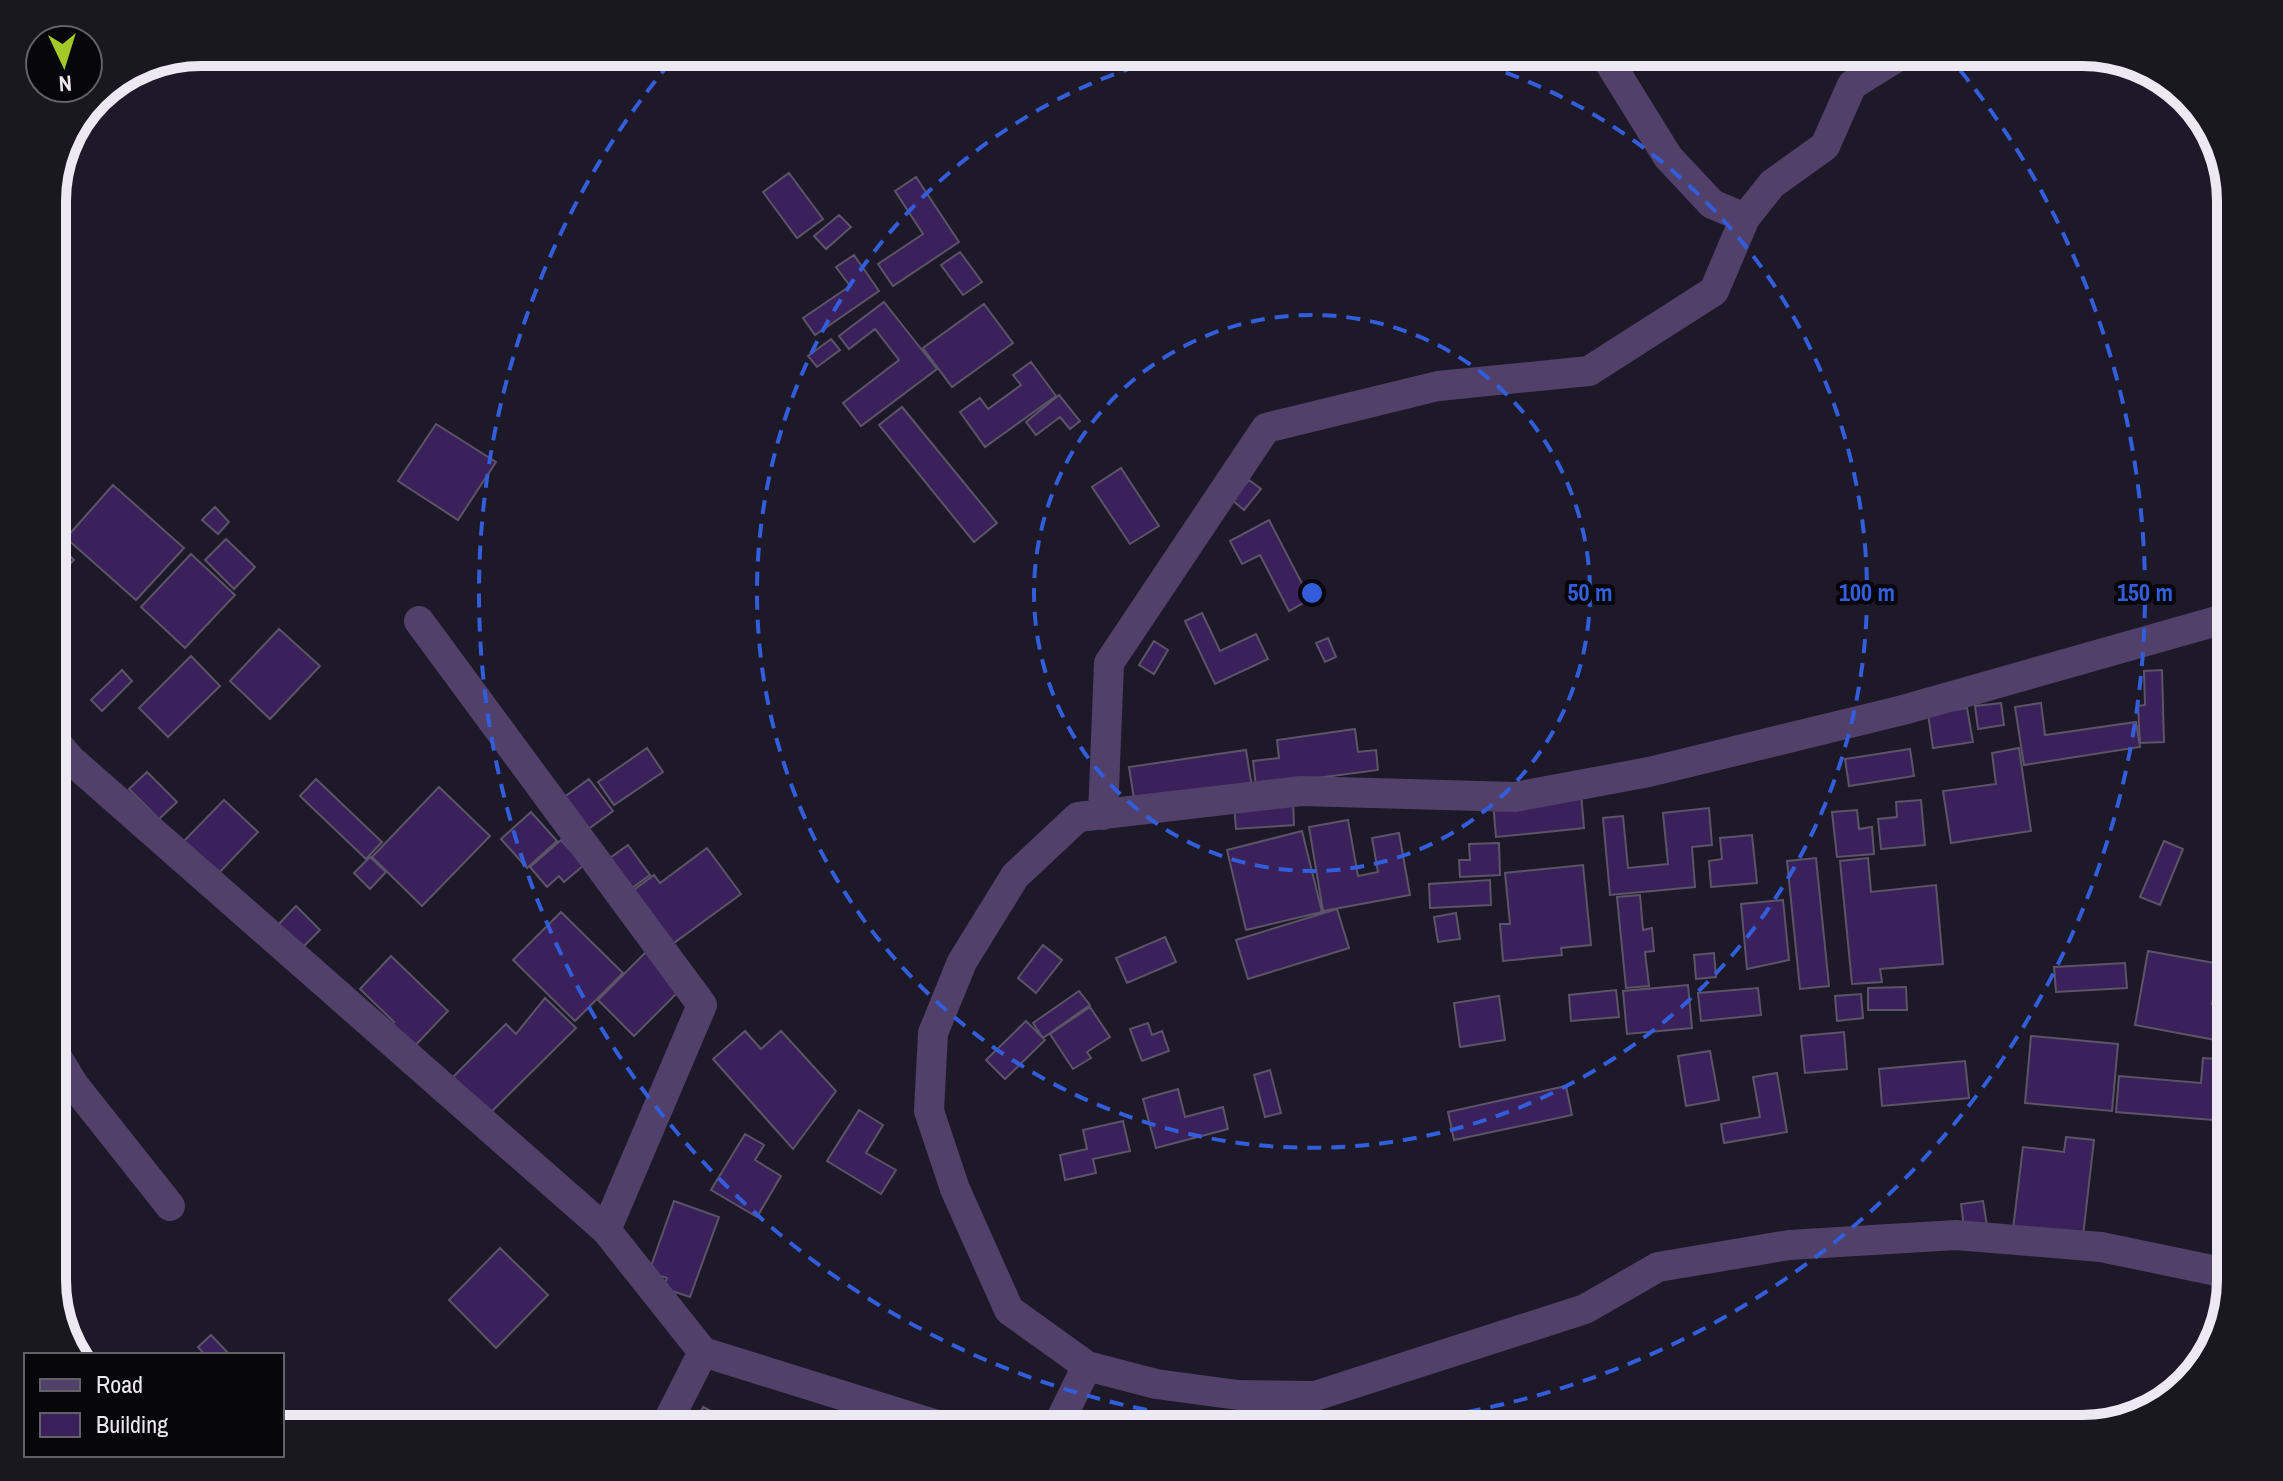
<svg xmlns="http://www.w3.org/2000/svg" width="2283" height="1481" font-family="'Archivo Narrow',sans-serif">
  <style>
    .building { fill: #3b215b; stroke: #5b5466; stroke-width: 2 }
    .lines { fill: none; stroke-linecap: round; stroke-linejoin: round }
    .minor { stroke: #51406a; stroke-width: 30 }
    .ring { fill: none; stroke: #325edb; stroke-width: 4; stroke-dasharray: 14 10 }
    .rim { fill: none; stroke: #ece9f3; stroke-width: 10 }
    .centre { fill: #325edb; stroke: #07060b; stroke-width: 4 }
    .ring-label { font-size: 24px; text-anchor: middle; font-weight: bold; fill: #325edb; stroke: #07060b; stroke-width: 8; stroke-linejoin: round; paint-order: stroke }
  </style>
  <rect width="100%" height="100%" fill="#1e1928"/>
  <path class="building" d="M789 173 823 219 797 238 763 192Z
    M916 177 959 242 893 286 878 264 923 234 895 191Z
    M839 215 851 227 826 249 814 236Z
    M960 252 982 282 963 295 941 265Z
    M854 255 879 291 815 335 803 318 850 286 836 267Z
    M884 302 937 369 861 426 843 403 899 360 875 329 849 349 839 336Z
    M984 304 1013 343 952 387 923 348Z
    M831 339 840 350 817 367 808 356Z
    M1031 362 1056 396 985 447 960 412 980 398 988 409 1021 385 1013 375Z
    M1059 395 1080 421 1070 429 1060 417 1036 435 1026 422Z
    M902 407 997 523 974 542 879 425Z
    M436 424 496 462 458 520 398 481Z
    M1121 468 1159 526 1130 544 1092 487Z
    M1249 480 1261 489 1244 510 1232 500Z
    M113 485 184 548 136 600 66 538Z
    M215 507 229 522 218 534 202 520Z
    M1269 520 1310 599 1289 611 1260 555 1242 564 1230 541Z
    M226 539 255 567 234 589 205 560Z
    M59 545 74 560 52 581V552Z
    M191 554 235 595 185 648 141 607Z
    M1202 613 1220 651 1256 634 1268 659 1215 684 1185 621Z
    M279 629 320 666 270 719 230 681Z
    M1328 638 1336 657 1325 662 1316 643Z
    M1154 641 1168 650 1154 674 1139 665Z
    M191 656 220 686 168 737 139 708Z
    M122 670 132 681 102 711 91 700Z
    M2162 670 2164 742 2140 743 2138 706 2145 705 2144 671Z
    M2001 703 2004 725 1978 729 1975 706Z
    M2041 703 2045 735 2136 722 2140 747 2024 765 2015 707Z
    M1967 708 1973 742 1933 748 1928 714Z
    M1355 729 1358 752 1376 750 1378 770 1256 786 1253 761 1279 758 1277 740Z
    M647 748 663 772 614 805 598 782Z
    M2019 748 2031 831 1951 843 1943 791 1996 784 1992 753Z
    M1910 749 1914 776 1849 786 1845 759Z
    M1246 750 1252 787 1135 805 1129 767Z
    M147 772 177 802 159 819 129 789Z
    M316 779 382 842 366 859 300 796Z
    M589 779 613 811 587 830 563 798Z
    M439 787 490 836 422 906 372 857Z
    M1581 793 1584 828 1496 837 1493 802Z
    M224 800 258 832 216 876 182 843Z
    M1293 800 1294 825 1236 829 1234 805Z
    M1921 800 1925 845 1881 849 1878 819 1897 817 1896 802Z
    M1709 808 1712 845 1692 847 1695 887 1610 895 1603 818 1623 816 1628 868 1668 864 1663 813Z
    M1857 810 1859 829 1872 827 1874 854 1837 857 1832 812Z
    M531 812 557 841 527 868 501 839Z
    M1348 820 1358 876 1378 872 1372 838 1399 833 1410 895 1323 911 1309 827Z
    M1302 831 1322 912 1246 930 1227 850Z
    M1752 835 1757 883 1711 887 1709 861 1722 859 1720 838Z
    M561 840 584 865 564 882 559 876 547 887 530 867Z
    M2164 841 2183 849 2160 905 2140 897Z
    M1499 843 1500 875 1460 877 1459 860H1470L1469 844Z
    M628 845 650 875 632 888 610 858Z
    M707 848 741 894 667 948 627 895 654 875 660 883Z
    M370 857 386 872 370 889 354 873Z
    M1816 858 1829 986 1800 989 1787 861Z
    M1868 858 1871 892 1936 885 1943 964 1880 969 1882 982 1852 984 1840 861Z
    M1583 865 1591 945 1561 948 1562 955 1503 961 1500 924H1510L1505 873Z
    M1490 880 1491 905 1430 908 1429 884Z
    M1640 895 1643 930 1652 928 1654 951 1645 952 1649 986 1626 988 1617 897Z
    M1783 900 1789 960 1747 969 1741 904Z
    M296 906 320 930 300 950 276 927Z
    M1337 909 1349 948 1248 979 1236 940Z
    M561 912 623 973 575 1021 513 960Z
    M1456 913 1460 939 1438 942 1434 917Z
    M1165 937 1176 962 1127 983 1116 958Z
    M1043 945 1062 960 1036 993 1018 978Z
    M647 951 683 987 634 1036 598 1000Z
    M2148 951 2220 964 2212 1004 2231 1007 2226 1042 2135 1025Z
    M1714 953 1716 977 1696 979 1694 955Z
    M391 956 448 1011 407 1054 384 1032 394 1022 360 989Z
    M2125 963 2127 988 2056 992 2054 967Z
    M1688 985 1692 1028 1627 1034 1623 991Z
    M1906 987 1907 1010H1868V988Z
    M1758 988 1761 1015 1701 1021 1698 993Z
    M1616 990 1619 1017 1571 1021 1569 995Z
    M1079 991 1090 1005 1043 1038 1033 1023Z
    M1861 994 1863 1018 1837 1021 1835 996Z
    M1499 996 1505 1040 1460 1047 1454 1003Z
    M545 998 576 1028 484 1119 447 1083 506 1024 516 1034Z
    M1090 1007 1110 1037 1087 1052 1091 1058 1073 1069 1050 1034Z
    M1026 1021 1045 1040 1005 1079 986 1060Z
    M1148 1023 1152 1035 1162 1031 1169 1051 1142 1061 1130 1029Z
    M745 1031 761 1049 781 1031 836 1091 793 1149 713 1059Z
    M1844 1032 1847 1069 1805 1073 1801 1036Z
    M2031 1036 2118 1044 2112 1111 2025 1103Z
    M1710 1051 1719 1100 1686 1106 1678 1056Z
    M2203 1058 2231 1060 2225 1121 2116 1112 2119 1076 2201 1083Z
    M1965 1061 1969 1098 1882 1106 1879 1069Z
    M1270 1070 1281 1113 1265 1117 1254 1075Z
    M1777 1073 1787 1132 1724 1143 1721 1124 1760 1117 1753 1077Z
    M1566 1086 1572 1115 1454 1140 1448 1112Z
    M1178 1089 1185 1117 1223 1107 1228 1129 1156 1148 1143 1099Z
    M859 1110 883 1125 866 1153 896 1170 881 1194 827 1161Z
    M1123 1121 1130 1151 1093 1159 1096 1173 1065 1180 1060 1155 1087 1149 1083 1130Z
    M745 1134 764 1145 755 1160 781 1176 757 1217 711 1190Z
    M2066 1137 2094 1140 2083 1236 2013 1229 2023 1147 2064 1152Z
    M674 1201 719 1217 690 1297 663 1288 667 1278 649 1272Z
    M1983 1201 1988 1232 1965 1235 1961 1204Z
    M500 1248 548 1295 496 1348 449 1300Z
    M211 1335 230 1355H205L198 1347Z
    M703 1407 747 1429H691Z"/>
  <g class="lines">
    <path class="minor" d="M1603 52 1668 157 1712 204 1745 218
      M2231 617 1903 710 1649 772 1515 797 1301 791 1078 817 1015 876 962 962 933 1033 929 1111 955 1189 1009 1310 1087 1366 1156 1384 1238 1395 1315 1396 1585 1309 1658 1267 1789 1245 1956 1235 2101 1247 2231 1274
      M419 621 702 1005 606 1230
      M52 738 71 760 606 1230 703 1352 950 1429
      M1103 815 1109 663 1266 428 1438 386 1589 371 1714 291 1745 218 1772 184 1825 146 1852 85 1905 52
      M52 1049 74 1085 170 1206
      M664 1429 703 1352
      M1056 1429 1087 1366"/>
  </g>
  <g class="ring">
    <circle cx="1312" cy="593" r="278"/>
    <path d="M1437 52A555 555 0 1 1 1187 52"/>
    <path d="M1945 52A833 833 0 1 1 679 52"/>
  </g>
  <path d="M0 0H2283V1481H0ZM201 66H2082A135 135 0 0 1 2217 201V1280A135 135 0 0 1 2082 1415H201A135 135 0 0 1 66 1280V201A135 135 0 0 1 201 66Z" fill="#19181e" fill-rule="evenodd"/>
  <path class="rim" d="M201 66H2082A135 135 0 0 1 2217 201V1280A135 135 0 0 1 2082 1415H201A135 135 0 0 1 66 1280V201A135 135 0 0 1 201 66Z"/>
  <circle cx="1312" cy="593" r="12" class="centre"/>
  <g class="ring-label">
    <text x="1590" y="601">50 m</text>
    <text x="1867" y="601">100 m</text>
    <text x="2145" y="601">150 m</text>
  </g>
  <rect x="24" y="1353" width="260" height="104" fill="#07060b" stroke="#636168" stroke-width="2"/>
  <rect x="40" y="1379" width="40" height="12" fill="#51406a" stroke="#636168" stroke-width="2"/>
  <text x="96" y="1393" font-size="24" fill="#ece9f3">Road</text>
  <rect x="40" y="1413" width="40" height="24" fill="#3b215b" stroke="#636168" stroke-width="2"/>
  <text x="96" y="1433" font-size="24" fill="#ece9f3">Building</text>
  <g transform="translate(64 64) rotate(176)"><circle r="38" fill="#07060b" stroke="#636168" stroke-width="2"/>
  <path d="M0-6L14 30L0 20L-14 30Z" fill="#a2c928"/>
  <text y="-12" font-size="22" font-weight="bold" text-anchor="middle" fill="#ece9f3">N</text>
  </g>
</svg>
